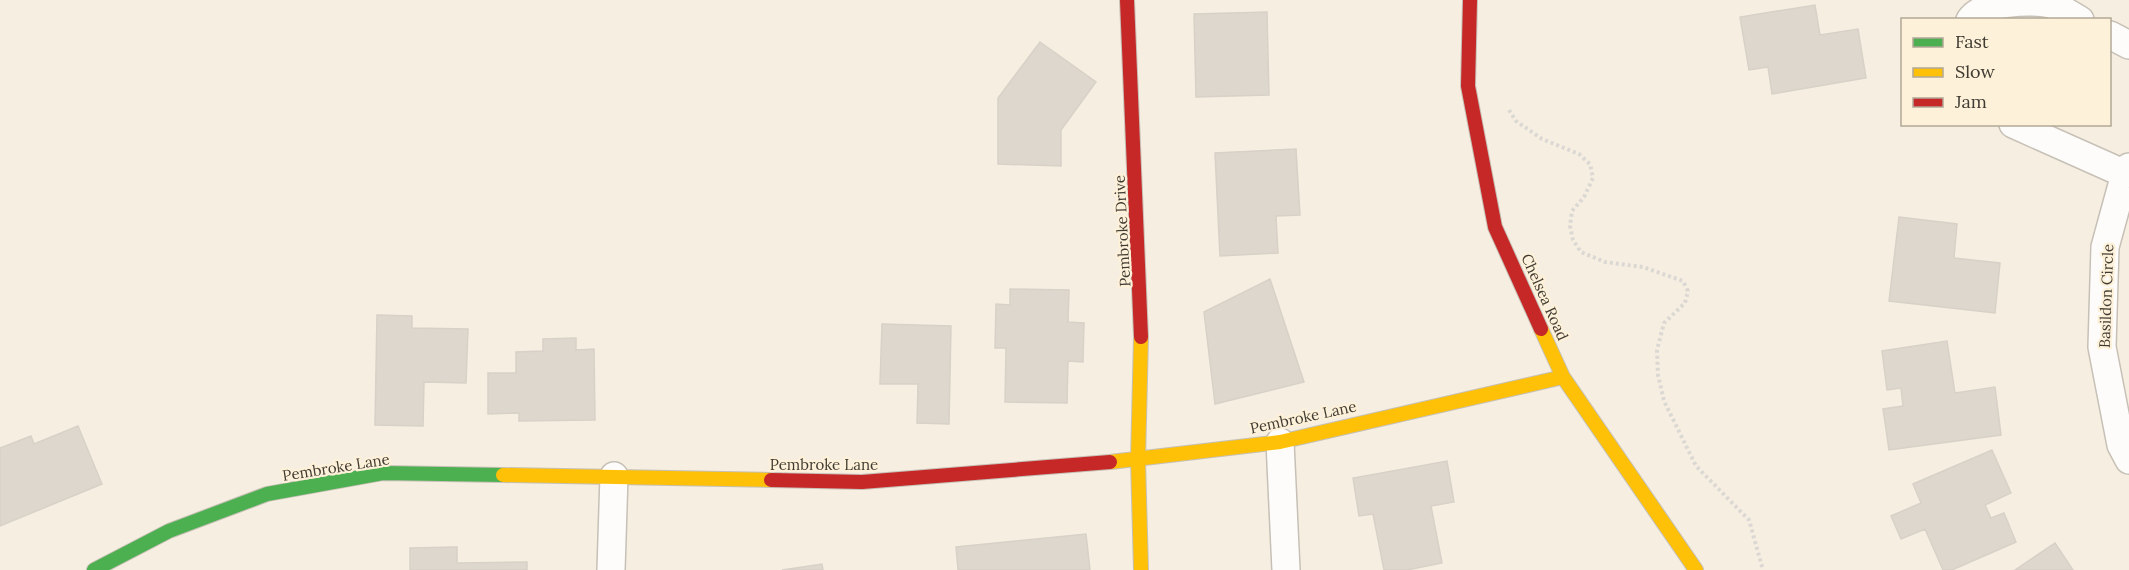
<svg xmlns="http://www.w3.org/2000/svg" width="2129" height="570" font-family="Lora,serif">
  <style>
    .building { fill: #ddd7cd; stroke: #d7d1c7; stroke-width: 1.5 }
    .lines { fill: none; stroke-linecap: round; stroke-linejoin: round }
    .street-casing { stroke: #c6c0b6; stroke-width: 30 }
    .fast-casing { stroke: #c6c0b6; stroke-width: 16 }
    .slow-casing { stroke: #c6c0b6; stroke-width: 16 }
    .jam-casing { stroke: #c6c0b6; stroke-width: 16 }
    .path { stroke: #dbd8d4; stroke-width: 4; stroke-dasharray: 3 3; stroke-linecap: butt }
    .street { stroke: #fefcfa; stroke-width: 27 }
    .fast { stroke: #4caf50; stroke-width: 14 }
    .slow { stroke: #ffc107; stroke-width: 14 }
    .jam { stroke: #c62828; stroke-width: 14 }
    .labels { text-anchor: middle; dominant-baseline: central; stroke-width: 4.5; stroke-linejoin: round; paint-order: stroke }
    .street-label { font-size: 15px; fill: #403b32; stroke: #fef1d9 }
  </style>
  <rect width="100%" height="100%" fill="#f6eee1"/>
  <path class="building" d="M1815 5 1820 35 1858 29 1866 78 1772 94 1768 67 1749 70 1740 17Z
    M1267 12 1269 95 1196 97 1194 14Z
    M1040 42 1096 82 1061 130V166L998 164V98Z
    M1296 149 1300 215 1276 216 1278 253 1220 256 1215 153Z
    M1899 217 1957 224 1954 258 2000 263 1995 313 1889 301Z
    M1270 279 1304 382 1215 404 1204 312Z
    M1010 289 1069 290 1068 322 1084 323 1083 362 1068 361 1067 403 1005 402 1006 348H995L996 304 1010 305Z
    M377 315 412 316V328L468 329 466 383 424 382 423 426 375 425Z
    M882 324 951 326 949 424 917 423 918 384H880Z
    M576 338V350L594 349 595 420 519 421V413L488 414V373H516V352L543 351V339Z
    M1947 341 1955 393 1995 387 2001 435 1889 450 1883 409 1903 406 1901 388 1887 390 1882 351Z
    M78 426 102 484 0 526V448L31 436 34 444Z
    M1992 450 2011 493 1985 505 1991 518 2004 513 2016 542 1952 570H1943L1925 529 1901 539 1891 516 1921 503 1913 484Z
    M1447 461 1454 502 1431 506 1442 563 1407 570H1384L1373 514 1359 516 1353 478Z
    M1086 534 1090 570H958L956 547Z
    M2055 543 2073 570H2015Z
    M457 547V563L527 562V570H410V548Z
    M822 564 823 570H782Z"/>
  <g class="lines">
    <defs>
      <path id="street" d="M1970 20C1983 1 2031 0 2051 4 2061 8 2071 15 2080 20
        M2110 35 2129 45
        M2013 124 2125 174
        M2129 167 2125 174 2105 247 2102 347 2121 445 2129 460
        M1280 442 1286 570
        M611 570 614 476"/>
      <path id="fast" d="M94 570 169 531 267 494 383 473 503 475"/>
      <path id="slow" d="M1541 329 1563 377 1696 570
        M1110 462 1280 442 1563 377
        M503 475 771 480
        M1141 570 1138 460 1141 337"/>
      <path id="jam" d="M1127 0 1141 337
        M1470 0 1468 86 1495 227 1541 329
        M771 480 862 482 1110 462"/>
    </defs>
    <use href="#street" class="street-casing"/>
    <use href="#fast" class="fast-casing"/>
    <use href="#slow" class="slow-casing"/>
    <use href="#jam" class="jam-casing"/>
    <path class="path" d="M1509 110 1516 121 1542 139 1579 154 1590 164 1593 178 1584 197 1572 211 1570 226 1573 240 1581 252 1605 262 1643 267 1683 281 1688 291 1685 303 1664 323 1657 350 1658 375 1664 401 1696 466 1749 520 1763 570"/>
    <use href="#street" class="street"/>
    <use href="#fast" class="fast"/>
    <use href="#slow" class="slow"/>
    <use href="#jam" class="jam"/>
  </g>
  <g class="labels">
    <g class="street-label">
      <text transform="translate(1122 231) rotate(-93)">Pembroke Drive</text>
      <text transform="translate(2106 296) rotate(-88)">Basildon Circle</text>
      <text transform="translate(1545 297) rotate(66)">Chelsea Road</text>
      <text transform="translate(1303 417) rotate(-12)">Pembroke Lane</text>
      <text x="824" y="464">Pembroke Lane</text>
      <text transform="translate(336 467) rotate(-9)">Pembroke Lane</text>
    </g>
  </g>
  <rect x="1901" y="18" width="210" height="108" fill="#fef1d9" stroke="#b2a896" stroke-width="1.5"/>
  <rect x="1913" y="38" width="30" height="9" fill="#4caf50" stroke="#b2a896" stroke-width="1.5"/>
  <text x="1955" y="48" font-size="18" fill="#403b32">Fast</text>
  <rect x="1913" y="68" width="30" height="9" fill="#ffc107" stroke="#b2a896" stroke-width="1.5"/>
  <text x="1955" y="78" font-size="18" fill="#403b32">Slow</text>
  <rect x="1913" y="98" width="30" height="9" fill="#c62828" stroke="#b2a896" stroke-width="1.5"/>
  <text x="1955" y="108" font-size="18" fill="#403b32">Jam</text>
</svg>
